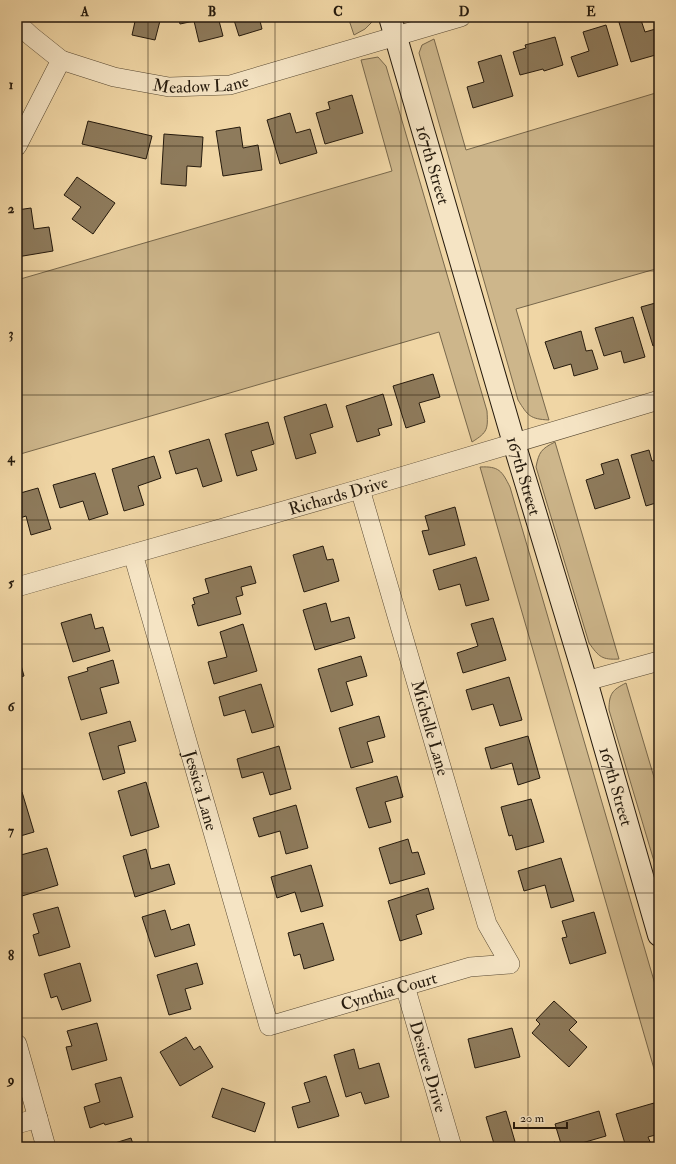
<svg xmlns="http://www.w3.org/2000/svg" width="676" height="1164" font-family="'IM FELL Double Pica',serif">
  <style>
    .green { fill: #cdb68b; stroke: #78684c }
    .building { fill: #8e7b5c; stroke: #24190c }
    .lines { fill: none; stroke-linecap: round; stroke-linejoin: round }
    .street-casing { stroke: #574832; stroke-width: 20 }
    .secondary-casing { stroke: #24190c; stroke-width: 24 }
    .street { stroke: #f5e4c4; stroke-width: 19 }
    .secondary { stroke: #f5e4c4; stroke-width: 22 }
    .grid { fill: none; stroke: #24190c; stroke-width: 1; stroke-opacity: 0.55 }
    .labels { text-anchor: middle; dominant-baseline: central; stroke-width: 3.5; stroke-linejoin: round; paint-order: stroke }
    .street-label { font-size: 17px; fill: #24190c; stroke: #f5e4c4 }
    .neatline { fill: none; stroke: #24190c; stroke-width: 1.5 }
    .grid-label { font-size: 13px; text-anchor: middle; font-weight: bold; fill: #24190c }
  </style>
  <rect width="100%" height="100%" fill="#f0d6a5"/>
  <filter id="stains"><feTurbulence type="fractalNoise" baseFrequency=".005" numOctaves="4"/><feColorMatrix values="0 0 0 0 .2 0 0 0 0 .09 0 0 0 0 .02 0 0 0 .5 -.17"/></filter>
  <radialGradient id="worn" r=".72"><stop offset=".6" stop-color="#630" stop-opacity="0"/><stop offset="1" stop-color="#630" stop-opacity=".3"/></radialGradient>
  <path class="green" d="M348 17H372V22L365 29 354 35Z
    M434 39 466 150 659 92V268L516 309 549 420C530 419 528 416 518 400L419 53 422 45Z
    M378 57 386 66 487 411C488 429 488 432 472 442L439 332 17 455V280L392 171 361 60Z
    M555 442 619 659C602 660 599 657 589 643L536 467C539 452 541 449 555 442Z
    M480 467C499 466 502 471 510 487L659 998V1086Z
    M626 683 659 794V878L609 710C609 694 612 690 626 683Z"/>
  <path class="building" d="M136 17H161L155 40 132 35Z
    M178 17H218L223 36 199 42 194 21 180 24Z
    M233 17H259L262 29 239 36Z
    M624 17H640L645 32 659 28V54L631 62 618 19Z
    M606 25 618 65 578 77 571 57 589 51 583 32Z
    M555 37 563 65 544 71 543 69 520 75 513 52 526 48 525 45Z
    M501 55 513 96 473 108 467 87 484 82 478 62Z
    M352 95 363 133 325 144 316 113 330 109 328 102Z
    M290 113 296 133 310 129 317 153 280 164 267 120Z
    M88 121 152 136 146 159 82 144Z
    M240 127 243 148 258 145 262 170 223 176 216 131Z
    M164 134 203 137 201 167 187 166 186 186 161 184Z
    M77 177 115 203 93 234 72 219 81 207 64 195Z
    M31 208 34 229 49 227 53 251 17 257V210Z
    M659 302V344L653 346 641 307Z
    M633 317 645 357 624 363 621 351 604 356 595 328Z
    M581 331 586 351 592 350 598 369 574 376 571 364 554 369 545 342Z
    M433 374 440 397 419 403 425 422 406 428 393 386Z
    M383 394 392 425 378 429 380 435 357 442 346 406Z
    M326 404 333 427 310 434 316 453 296 459 284 417Z
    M268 422 274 444 251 451 257 470 237 476 225 434Z
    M209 439 222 481 203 487 197 468 176 474 169 451Z
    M649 450 652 461 659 459V502L646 506 631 455Z
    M154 456 161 478 138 486 144 505 124 511 112 469Z
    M618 459 630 498 595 509 586 480 604 474 601 464Z
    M95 473 108 514 89 520 83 501 60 508 53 485Z
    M38 488 51 529 31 535 26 516 17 519V494Z
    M455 507 465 545 429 555 422 531 429 530 425 516Z
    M323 546 327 560 333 559 339 581 304 592 293 555Z
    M476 557 489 600 466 606 460 584 439 590 433 570Z
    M251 566 256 583 241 587 243 595 236 597 241 614 198 626 192 605 195 604 193 598 209 593 205 579Z
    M326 603 331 622 349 617 355 638 315 650 303 610Z
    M91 614 95 629 103 627 110 651 73 662 61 623Z
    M493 618 506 660 463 673 457 653 478 646 471 624Z
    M243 624 257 671 214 684 208 662 227 657 220 632Z
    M17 651 24 676 17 678Z
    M361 656 367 676 346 682 353 705 331 712 318 669Z
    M113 660 119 683 100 688 107 713 81 720 68 677 88 671 87 668Z
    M509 677 522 720 500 726 493 704 472 710 466 690Z
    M261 684 274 727 252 733 245 710 224 716 219 697Z
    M379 716 385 737 367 742 373 762 351 768 339 728Z
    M130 721 136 741 118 746 125 773 103 780 89 733Z
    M528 736 540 778 518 785 512 763 491 769 485 748Z
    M279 746 291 789 270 795 263 772 242 778 237 759Z
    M397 776 403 797 385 802 391 822 369 828 356 788Z
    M146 782 159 827 131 836 118 791Z
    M22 792 34 832 17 837V793Z
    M531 799 544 842 516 850 512 835 509 836 501 807Z
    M296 805 308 848 286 854 280 831 259 837 253 818Z
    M408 839 412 853 418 852 425 874 390 884 379 848Z
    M47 848 58 885 22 896 17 879V872L21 871 17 856Z
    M146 849 151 869 169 864 175 884 135 897 123 856Z
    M561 858 574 901 551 908 545 885 524 891 518 871Z
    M311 865 323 906 301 912 295 892 277 898 271 877Z
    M428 888 434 909 416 915 422 934 400 941 388 901Z
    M58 907 70 947 39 956 33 935 39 933 33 914Z
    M165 910 171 930 189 924 195 945 155 957 142 917Z
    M594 912 606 953 570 964 562 938 567 937 562 921Z
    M323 923 334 960 304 969 300 954 294 956 288 933Z
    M80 963 91 1001 62 1010 57 996 51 998 44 974Z
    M197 963 203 984 185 989 191 1009 169 1015 157 975Z
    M554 1001 577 1022 569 1030 587 1047 569 1067 532 1033 540 1024 536 1020Z
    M97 1023 107 1060 72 1070 66 1047 72 1046 67 1031Z
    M512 1028 520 1057 475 1068 468 1039Z
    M186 1037 194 1050 200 1046 213 1067 180 1086 160 1052Z
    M354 1049 359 1069 379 1063 389 1097 365 1104 361 1092 346 1097 334 1055Z
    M326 1076 339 1116 298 1128 292 1107 310 1102 304 1083Z
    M121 1077 133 1117 105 1125 104 1123 90 1128 84 1107 100 1102 95 1084Z
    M222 1088 265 1103 255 1132 212 1117Z
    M654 1103 659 1122V1134L648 1137 651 1144 641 1147H626L616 1114Z
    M506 1111 516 1145 510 1147H495L486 1117Z
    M599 1111 606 1136 582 1143 584 1147H562L555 1124Z
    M131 1138 134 1147H102Z
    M555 1142 556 1147H538Z"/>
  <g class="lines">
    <defs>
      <g id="street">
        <path id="s1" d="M17 23 31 36 61 60 114 77 169 87 230 85 461 17"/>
        <path d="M17 146 61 60"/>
        <path id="s2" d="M133 554 269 1026 470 967 510 964 487 924 360 489"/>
        <path id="s3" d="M17 587 360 489 659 400"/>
        <path d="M586 681 659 661"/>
        <path id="s4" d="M405 986 452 1147"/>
        <path d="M17 1044 46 1147"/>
        <path d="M17 1124 38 1118"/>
      </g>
      <g id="secondary">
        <path id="s5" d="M390 17 514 443 586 681 659 935"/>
      </g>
    </defs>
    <use href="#street" class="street-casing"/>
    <use href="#secondary" class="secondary-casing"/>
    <use href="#street" class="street"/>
    <use href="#secondary" class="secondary"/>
  </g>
  <path class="grid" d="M148 17V1147M275 17V1147M401 17V1147M528 17V1147M17 146H659M17 271H659M17 395H659M17 520H659M17 644H659M17 769H659M17 893H659M17 1018H659"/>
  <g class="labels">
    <g class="street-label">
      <text stroke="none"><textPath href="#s1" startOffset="201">Meadow Lane</textPath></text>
      <text stroke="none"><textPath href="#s5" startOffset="154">167th Street</textPath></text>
      <text stroke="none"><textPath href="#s5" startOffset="478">167th Street</textPath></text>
      <text stroke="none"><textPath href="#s3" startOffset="334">Richards Drive</textPath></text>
      <text transform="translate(430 728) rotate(74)">Michelle Lane</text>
      <text stroke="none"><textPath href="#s5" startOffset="802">167th Street</textPath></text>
      <text stroke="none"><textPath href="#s2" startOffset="246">Jessica Lane</textPath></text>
      <text stroke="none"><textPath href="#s2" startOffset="616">Cynthia Court</textPath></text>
      <text stroke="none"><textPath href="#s4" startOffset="84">Desiree Drive</textPath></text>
    </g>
  </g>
  <rect width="676" height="1164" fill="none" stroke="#f0d6a5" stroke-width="44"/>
  <path d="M514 1122v6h53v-6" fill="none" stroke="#24190c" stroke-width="2"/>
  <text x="520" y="1122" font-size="12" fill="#24190c" stroke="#f5e4c4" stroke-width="3" paint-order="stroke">20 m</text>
  <rect x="22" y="22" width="632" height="1120" class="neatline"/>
  <g class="grid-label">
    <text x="85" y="16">A</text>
    <text x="212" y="16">B</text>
    <text x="338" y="16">C</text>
    <text x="464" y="16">D</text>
    <text x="591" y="16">E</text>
    <text x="11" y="89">1</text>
    <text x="11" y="213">2</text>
    <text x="11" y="338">3</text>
    <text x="11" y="462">4</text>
    <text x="11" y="587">5</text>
    <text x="11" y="711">6</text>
    <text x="11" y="835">7</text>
    <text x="11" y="960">8</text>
    <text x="11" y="1084">9</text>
  </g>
  <rect width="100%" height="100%" filter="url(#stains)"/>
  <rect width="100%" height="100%" fill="url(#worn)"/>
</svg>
